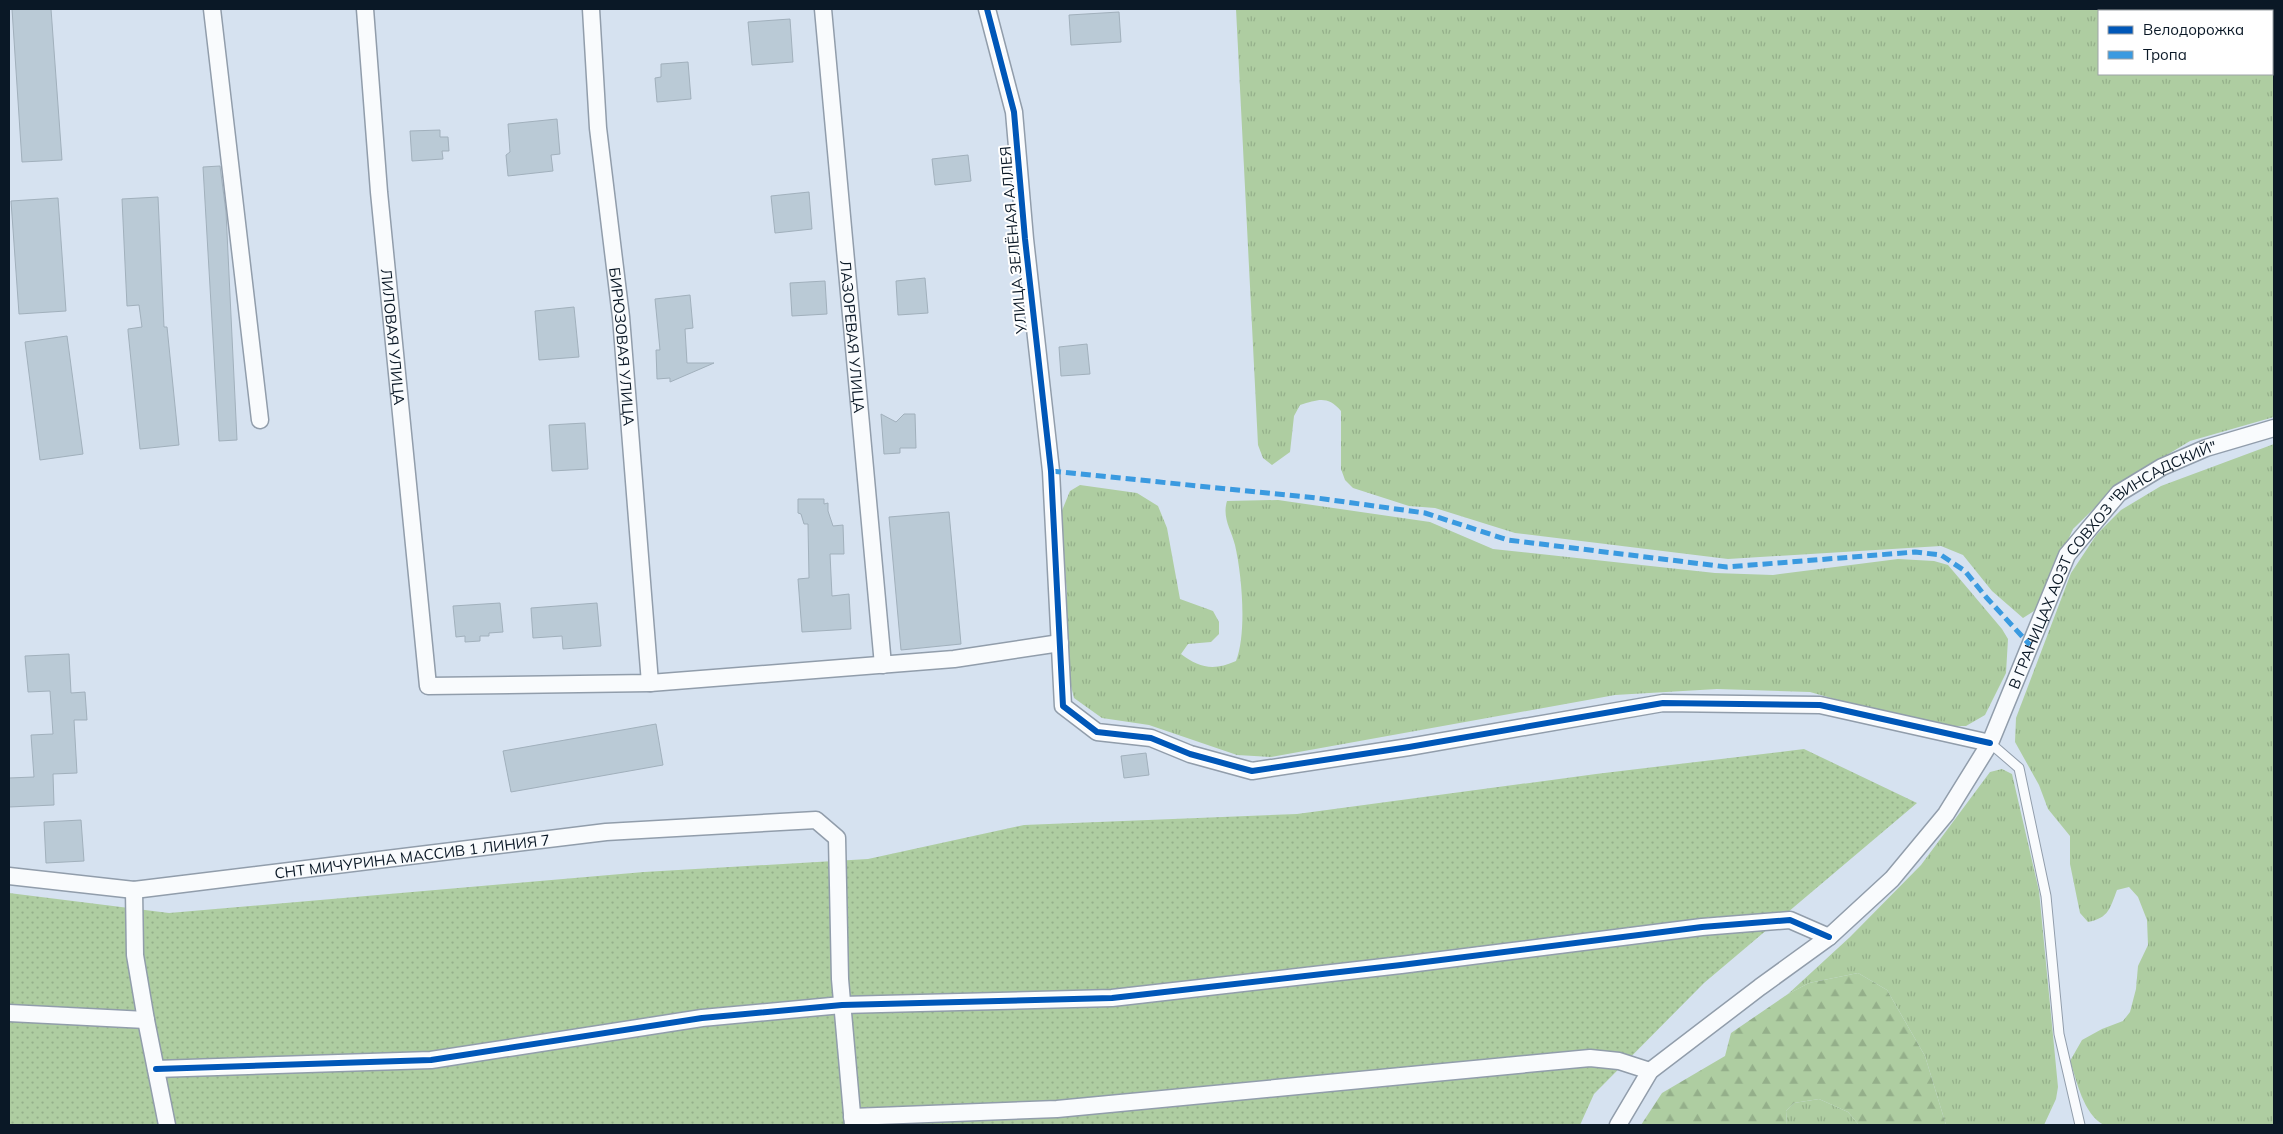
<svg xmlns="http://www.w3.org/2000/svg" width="2283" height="1134" font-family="Mulish,sans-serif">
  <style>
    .grass { fill: url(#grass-tufts); fill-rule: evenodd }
    .forest { fill: url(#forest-firs) }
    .garden { fill: url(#garden-dots) }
    .building { fill: #bacad6; stroke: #a1b0bc }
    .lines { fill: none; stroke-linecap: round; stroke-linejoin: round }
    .service-casing { stroke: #919dab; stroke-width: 11 }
    .minor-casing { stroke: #919dab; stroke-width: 19 }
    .service { stroke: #f9fbfd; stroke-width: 9 }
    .minor { stroke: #f9fbfd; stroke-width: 16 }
    .quiet { stroke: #3a9ae0; stroke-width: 5; stroke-dasharray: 10 5; stroke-linecap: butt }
    .cycleway-casing { stroke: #fff; stroke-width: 9 }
    .cycleway { stroke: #0057b8; stroke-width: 6 }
    .labels { text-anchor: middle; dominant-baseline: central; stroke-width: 4; stroke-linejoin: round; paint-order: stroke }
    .street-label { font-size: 15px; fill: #0a1826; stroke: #fff }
  </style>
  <defs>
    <pattern id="grass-tufts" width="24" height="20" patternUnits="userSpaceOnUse" patternTransform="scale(1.25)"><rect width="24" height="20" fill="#aecda1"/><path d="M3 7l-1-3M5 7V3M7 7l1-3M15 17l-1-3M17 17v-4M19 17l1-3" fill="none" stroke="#94af8a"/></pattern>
    <pattern id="forest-firs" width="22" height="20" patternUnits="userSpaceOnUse" patternTransform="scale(1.25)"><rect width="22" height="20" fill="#aecda1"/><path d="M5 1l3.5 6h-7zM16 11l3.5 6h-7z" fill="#94af8a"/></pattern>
    <pattern id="garden-dots" width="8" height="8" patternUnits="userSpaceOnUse" patternTransform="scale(1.25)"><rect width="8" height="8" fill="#aecda1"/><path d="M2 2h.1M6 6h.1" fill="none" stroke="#94af8a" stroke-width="1.8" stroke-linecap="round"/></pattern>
  </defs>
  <rect width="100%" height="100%" fill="#d6e2f0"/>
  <path class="grass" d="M1236 9H2274V417L2190 441 2119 484 2073 529 2037 609 2023 618 1992 591 1963 555 1941 546 1728 559 1515 533 1435 508 1409 506 1353 488 1345 480 1341 469V411C1327 395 1318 400 1300 405L1294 416 1290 452 1272 465 1263 458 1258 445ZM2099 11H2272V74H2099Z
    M2274 444V1125H2104C2083 1114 2077 1081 2070 1061L2082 1040 2102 1029 2123 1021 2130 1012 2136 989 2138 966 2148 945 2147 920 2138 897 2129 887 2117 890C2110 908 2109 918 2088 922L2080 913 2070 864V836L2048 809 2039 785 2015 742 2016 718 2071 573 2097 534 2121 510 2161 486Z
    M1080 485 1137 493 1158 506 1167 528 1180 599 1213 611 1219 622V634L1211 642 1188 644 1181 654C1199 668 1214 671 1236 661 1247 633 1242 575 1235 545 1231 529 1222 518 1227 501L1278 500 1430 522 1493 549 1715 573 1773 575 1898 559 1934 561 1948 565 2002 629 2008 639 2006 673 1985 715 1966 726H1931L1810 692 1717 689 1615 695 1271 757 1237 755 1149 725 1102 718 1074 698 1063 653 1067 595 1061 513 1070 491Z
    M2002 769 2012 774 2039 891 2058 1087 2056 1099 2044 1125H1946L1925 1056 1887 990 1858 973 1809 983 1788 994 1850 937 1921 865 1990 772Z
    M1819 1099 1848 1112 1859 1125H1787L1786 1111 1794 1103Z"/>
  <path class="forest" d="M1858 973 1887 990 1925 1056 1946 1125H1859L1848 1112 1819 1099 1794 1103 1786 1111 1787 1125H1641L1662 1093 1725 1056 1731 1033 1788 994 1809 983Z"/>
  <path class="garden" d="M1804 749 1917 803 1704 983 1594 1094 1580 1125H9V893L169 913 644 872 868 859 1024 825 1297 814 1596 774Z"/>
  <path class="building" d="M12 9H51L62 160 22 162Z
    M1119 12 1121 42 1071 45 1069 15Z
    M790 19 793 62 752 65 748 22Z
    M688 62 691 99 657 102 655 78 661 77V64Z
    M557 119 560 154 551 155 553 171 508 176 506 155 510 152 508 124Z
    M440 130V137H448L449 151H442L443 159 412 161 410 131Z
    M968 155 971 181 935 185 932 159Z
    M220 166 226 212 237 440 219 441 203 167Z
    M809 192 812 229 775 233 771 196Z
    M158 197 164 327H167L179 445 140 449 128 331V329L142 327 139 305 127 306 122 199Z
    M58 198 66 311 19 314 11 201Z
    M925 278 928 313 898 315 896 281Z
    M825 281 827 314 792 316 790 283Z
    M690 295 693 328 685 329 687 363H714L670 382V378L657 379 656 350H660L655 299Z
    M574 307 579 357 539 360 535 311Z
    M67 336 83 454 40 460 25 342Z
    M1087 344 1090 374 1061 376 1059 347Z
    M881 414 896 422 904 414H915L916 448H900V453L884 454Z
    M585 423 588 469 552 471 549 425Z
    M798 499H824V504L828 503V511L833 526 843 525 844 554H830L832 596 849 594 851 629 802 632 798 579 809 578 808 524H804L801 514 798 513Z
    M949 512 961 644 901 650 889 517Z
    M500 603 503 632 489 633V636H480V641L465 642V636L456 637 453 606Z
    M597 603 601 646 563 649 562 636 533 638 531 608Z
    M69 654 71 693 85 692 87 720H74L77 773 53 774 54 805 9 807V778L34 777 31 735 53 734 50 691 28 692 25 656Z
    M656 724 663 765 511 792 503 751Z
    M1146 753 1149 775 1124 778 1121 756Z
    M81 820 84 861 46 863 44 822Z"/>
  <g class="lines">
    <defs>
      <path id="service" d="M1990 743 2019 768 2046 896 2059 1034 2080 1125"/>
      <g id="minor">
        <path d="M212 9 260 420"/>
        <path id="s1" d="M365 9 379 192 428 686 650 683 954 659 1060 643"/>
        <path id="s2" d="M591 9 598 128 621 317 650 683"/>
        <path id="s3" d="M823 9 883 665"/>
        <path d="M987 9 1014 112 1025 239 1051 471 1063 706 1097 732 1151 738 1190 754 1252 771 1409 747 1663 703 1820 705 1990 743"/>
        <path id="s4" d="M9 876 134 890 606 832 816 820 837 838 840 979 853 1125"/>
        <path d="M134 890 135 955 146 1020 167 1125"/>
        <path d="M9 1013 146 1020"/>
        <path d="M156 1069 431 1060 702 1018 842 1005 1112 998 1401 965 1702 927 1790 920 1829 937"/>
        <path d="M852 1117 1057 1109 1590 1058 1619 1061 1650 1071"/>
        <path id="s5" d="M1618 1125 1650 1071 1760 987 1829 937 1892 879 1946 814 1990 743 2067 555 2119 493 2162 467 2206 448 2274 428"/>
      </g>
    </defs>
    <use href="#service" class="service-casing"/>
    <use href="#minor" class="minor-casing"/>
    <use href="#service" class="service"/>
    <use href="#minor" class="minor"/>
    <path class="quiet" d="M1051 471 1317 498 1425 513 1508 540 1727 567 1915 552 1941 555 1965 571 1986 597 2030 645"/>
    <defs>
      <path id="cycleway" d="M987 9 1014 112 1025 239 1051 471 1063 706 1097 732 1151 738 1190 754 1252 771 1409 747 1663 703 1820 705 1990 743
        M156 1069 431 1060 702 1018 842 1005 1112 998 1401 965 1702 927 1790 920 1829 937"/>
    </defs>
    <use href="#cycleway" class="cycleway-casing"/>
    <use href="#cycleway" class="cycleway"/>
  </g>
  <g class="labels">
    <g class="street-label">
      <text transform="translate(1013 240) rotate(-95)">УЛИЦА ЗЕЛЁНАЯ АЛЛЕЯ</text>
      <text stroke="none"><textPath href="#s1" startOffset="329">ЛИЛОВАЯ УЛИЦА</textPath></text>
      <text stroke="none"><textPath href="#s3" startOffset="329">ЛАЗОРЕВАЯ УЛИЦА</textPath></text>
      <text stroke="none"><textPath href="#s2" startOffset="339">БИРЮЗОВАЯ УЛИЦА</textPath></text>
      <text stroke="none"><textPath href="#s5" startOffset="766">В ГРАНИЦАХ АОЗТ СОВХОЗ "ВИНСАДСКИЙ"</textPath></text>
      <text stroke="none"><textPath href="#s4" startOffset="406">СНТ МИЧУРИНА МАССИВ 1 ЛИНИЯ 7</textPath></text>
    </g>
  </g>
  <rect width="2283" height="1134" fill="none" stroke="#0a1826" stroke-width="20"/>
  <rect x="2098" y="10" width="175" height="65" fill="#ffffff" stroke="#9da3a8"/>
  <rect x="2108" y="26" width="25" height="8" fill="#0057b8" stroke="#9da3a8"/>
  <text x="2143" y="35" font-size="15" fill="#0a1826">Велодорожка</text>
  <rect x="2108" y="51" width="25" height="8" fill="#3a9ae0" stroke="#9da3a8"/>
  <text x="2143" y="60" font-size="15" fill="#0a1826">Тропа</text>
</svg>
